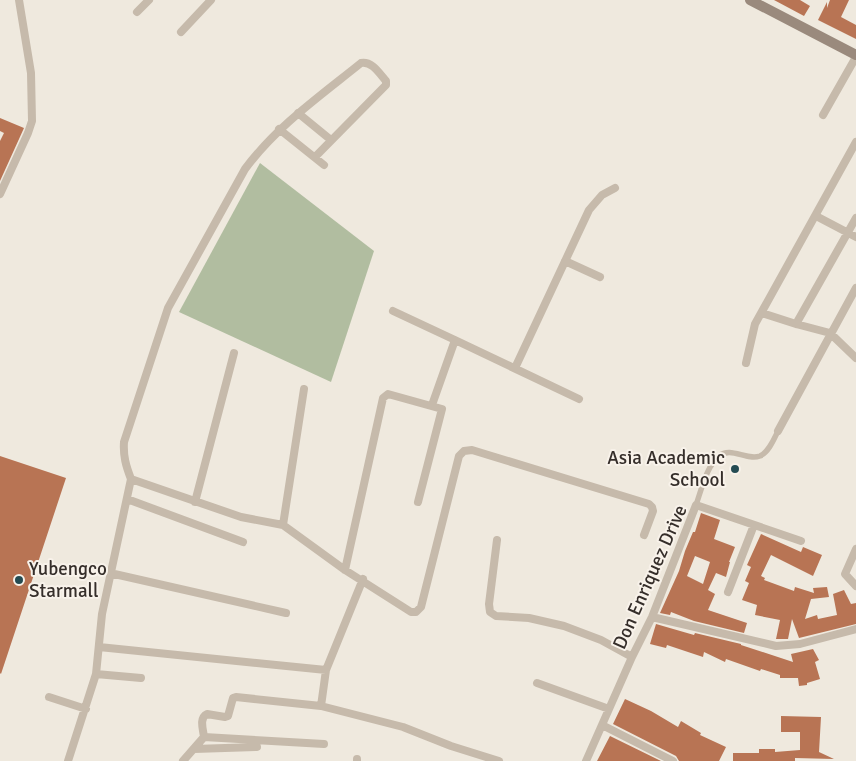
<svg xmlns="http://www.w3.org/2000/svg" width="856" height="761" font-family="Signika,sans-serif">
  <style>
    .green { fill: #b1bda0 }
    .building { fill: #b87454; fill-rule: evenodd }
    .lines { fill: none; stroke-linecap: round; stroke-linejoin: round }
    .pedestrian { stroke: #c6baab; stroke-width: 5.5 }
    .minor { stroke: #c6baab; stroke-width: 8 }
    .secondary { stroke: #9a8a7d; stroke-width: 10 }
    .poi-dot { fill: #244b52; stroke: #f8f2ea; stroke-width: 2 }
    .labels { text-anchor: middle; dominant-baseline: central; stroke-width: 4; stroke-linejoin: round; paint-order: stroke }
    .poi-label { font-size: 19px; fill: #352e2a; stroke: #f8f2ea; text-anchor: end }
    .street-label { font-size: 19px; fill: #352e2a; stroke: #f8f2ea }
  </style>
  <rect width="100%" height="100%" fill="#efe9de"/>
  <path class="green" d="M260 163 374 251 331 382 179 312Z"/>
  <path class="building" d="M774 0H800L810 6 804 16Z
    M830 0H849L841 17 856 25V39L818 20 827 2V8Z
    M0 118 24 128 0 181V141L4 133 0 131Z
    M0 456 66 478 1 674 0 673Z
    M701 513 720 520 714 539 735 547 729 562H730L726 577 716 573 708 590 715 594 708 610 747 623 744 633 694 621 671 612 670 615 660 613 679 571 685 551 693 532H695ZM695 556 710 562 703 584 687 576Z
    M761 534 801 552 803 547 822 555 813 576 771 555 761 576 765 578 764 580 794 591 795 587 814 593 813 588 827 587 829 597 811 599 805 619 817 615 818 619 837 615 833 594 844 590 851 604 856 603V624L799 638 792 619 788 639H776L780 620 755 615 757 605 742 600 749 583 745 581 751 567 747 565Z
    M656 624 694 635 695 633 741 644V645L793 662 791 654 813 649 819 660 815 662 820 679 807 683V685L799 686 798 678H780V675L761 669 760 671 726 659 725 662 704 652 703 657 667 645 666 648 650 644Z
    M625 699 651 711 678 727 681 721 701 733 700 735 726 747 719 761H679L676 756 613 724Z
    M781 716 821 717 819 752 834 759 795 758V761H733V753H759V749H775V752L800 750V732H781Z
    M610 736 661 761H597Z"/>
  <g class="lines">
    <path class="pedestrian" d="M696 505C701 491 707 465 719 456 731 446 746 461 760 456 769 452 774 439 778 431"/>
    <path class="minor" d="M137 12 149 0
      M181 32 211 0
      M298 113 331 140
      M823 115 856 57
      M279 129 324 165
      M0 194 28 133 32 121 31 73 19 0
      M816 216 856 237
      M565 261 600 277
      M393 311 455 340
      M762 313 796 324 830 333 856 358
      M796 324 856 218
      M746 363 755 324 856 142
      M515 368 589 210 602 195 615 188
      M432 405 455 340 579 399
      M778 431 856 288
      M131 479 241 517 283 525 304 389
      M127 499 243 542
      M195 502 234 353
      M283 525 345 570 411 612H416L421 607 459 456 464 451 472 450 649 504 652 507 653 511 644 535
      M497 540 489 604 490 612 496 616 529 618 564 626 601 640 632 657
      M856 549 845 574 856 586
      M345 570 383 398 388 394 442 409 418 502
      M110 573 286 613
      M728 592 754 525
      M652 617 776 646 800 644 856 629
      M99 647 326 670 363 579
      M96 674 141 678
      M537 683 609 709
      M49 697 86 709
      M321 706 403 727 451 746 499 761
      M602 725 673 761
      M204 737C203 729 199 718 207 714L225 717 228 716 233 698 236 697 321 706 326 670
      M194 749 257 747
      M68 761 96 674 102 614 131 479C126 466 123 456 124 442L168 308 245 169C277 126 320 96 361 63 372 61 379 73 386 81V85L315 157
      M183 761 204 737 324 744
      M357 761V759
      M586 761 632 657 652 617 696 505 801 541"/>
    <path class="secondary" d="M750 0 856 55"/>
  </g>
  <g class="poi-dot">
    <circle cx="735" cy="469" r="5"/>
    <circle cx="19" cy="580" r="5"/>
  </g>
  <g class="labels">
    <g class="poi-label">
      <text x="725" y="458">Asia Academic<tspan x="725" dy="22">School</tspan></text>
      <text x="29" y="569" text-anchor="start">Yubengco<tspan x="29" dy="22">Starmall</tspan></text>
    </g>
    <g class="street-label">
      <text transform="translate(650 577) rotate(-66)">Don Enriquez Drive</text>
    </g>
  </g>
</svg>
